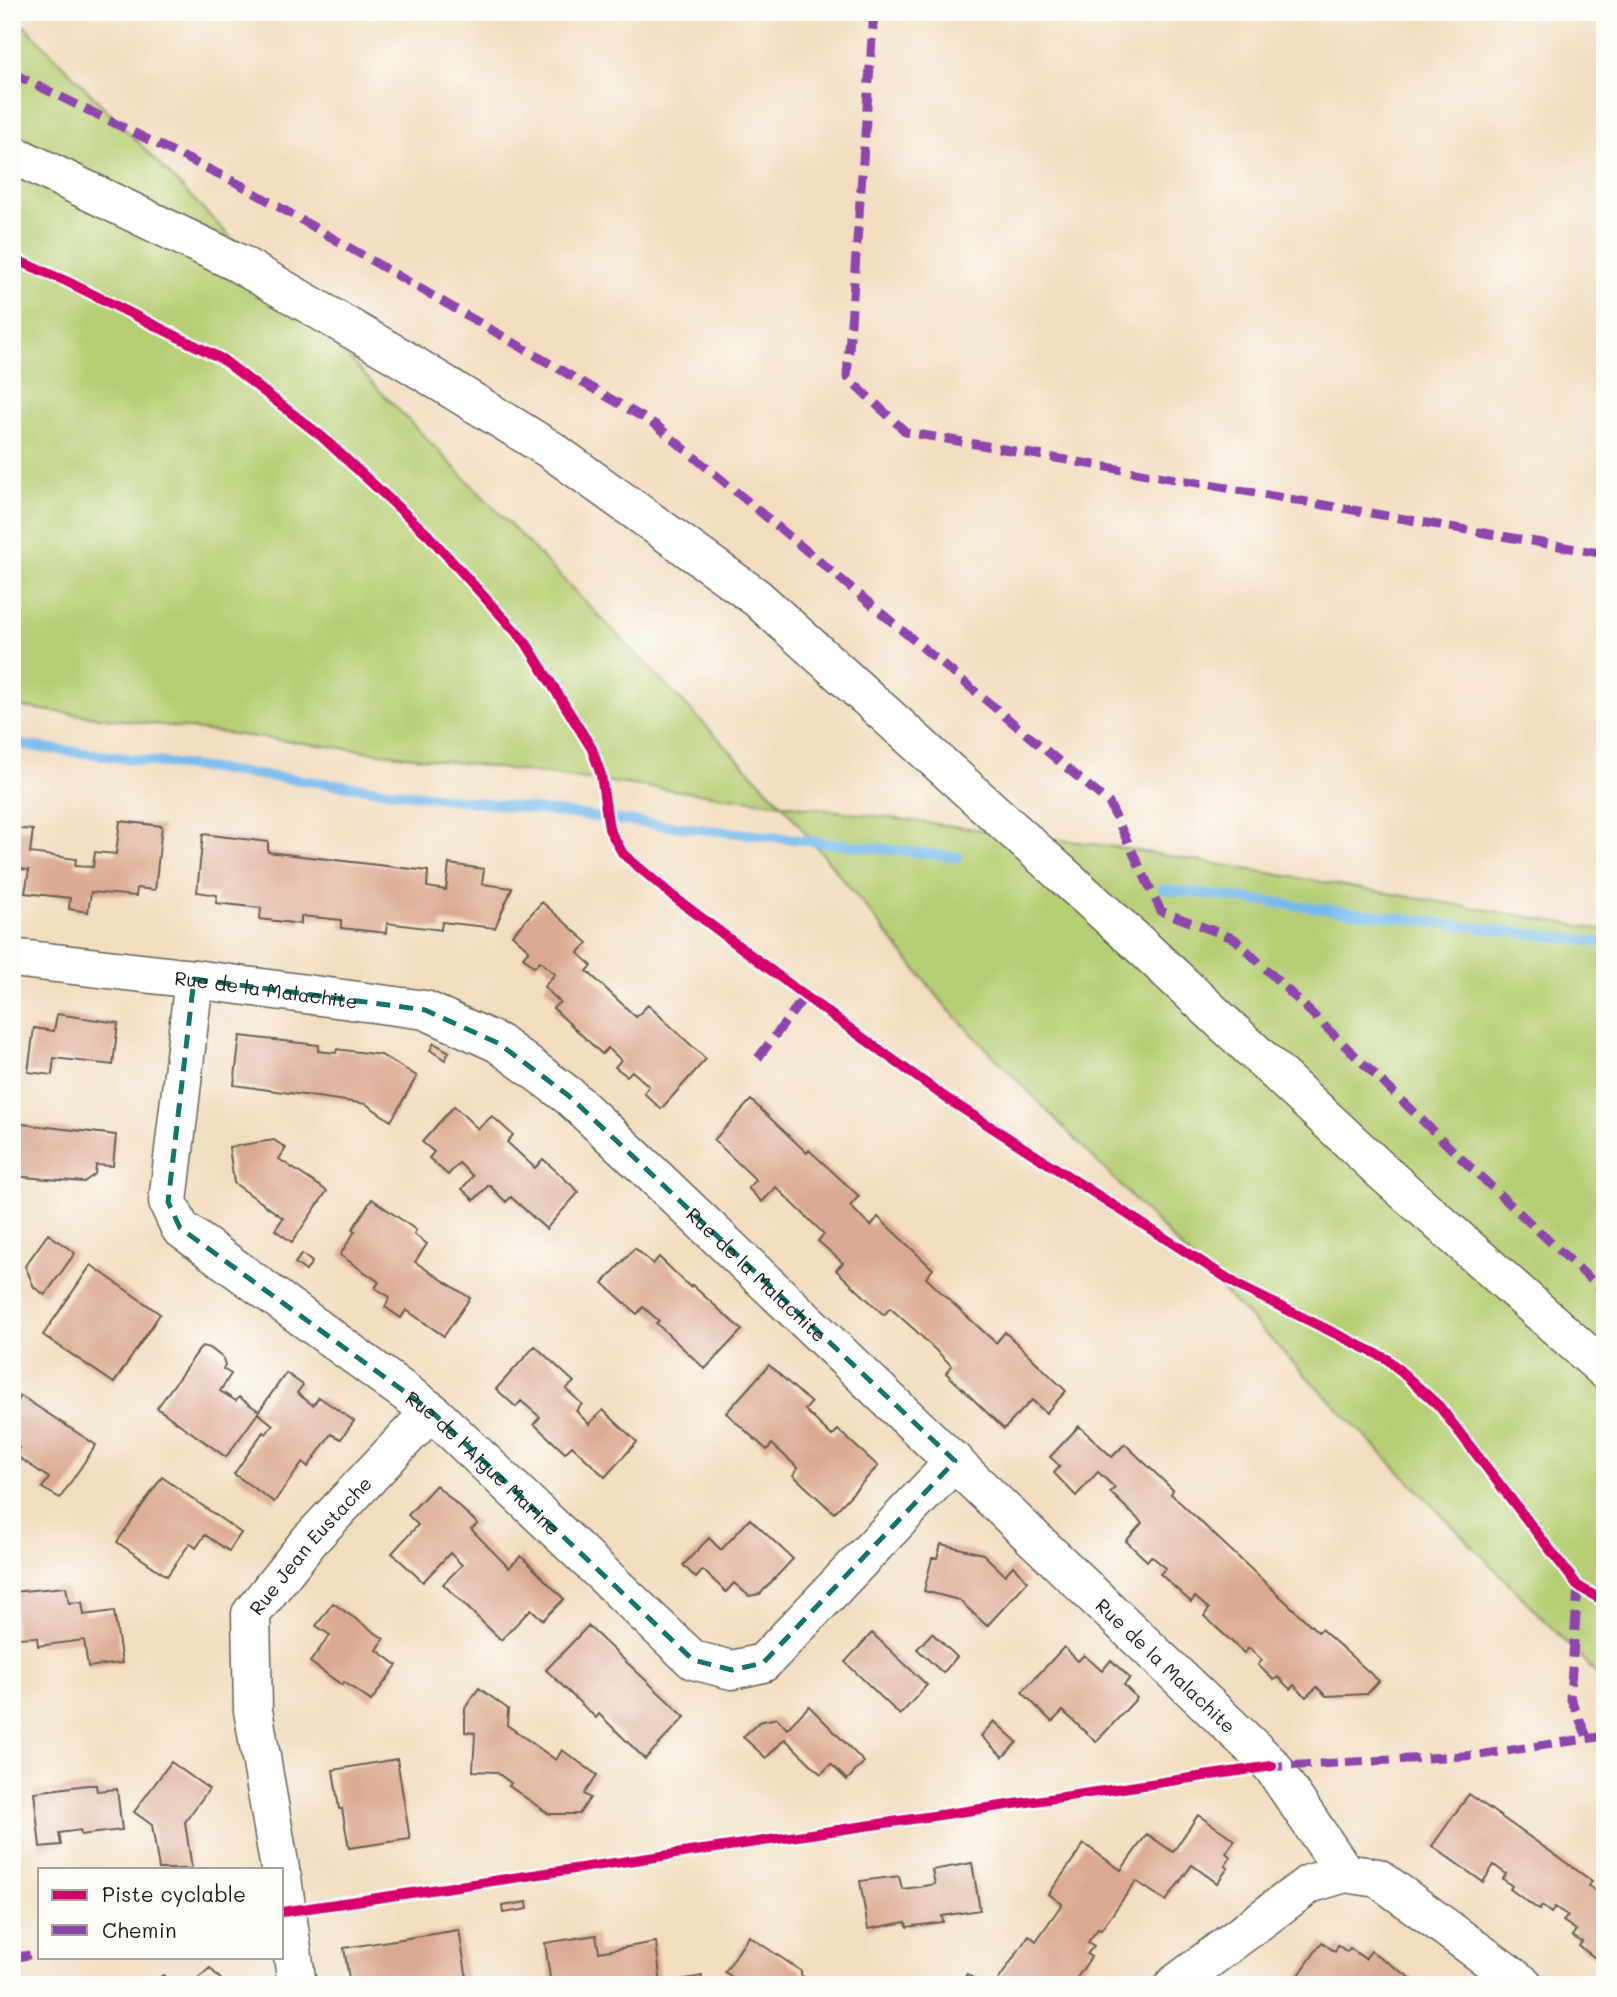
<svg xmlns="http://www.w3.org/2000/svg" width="1617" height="1997" font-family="Mali,sans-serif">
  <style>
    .green { fill: #b6ce73; stroke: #697548; stroke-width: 2 }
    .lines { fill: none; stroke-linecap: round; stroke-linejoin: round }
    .stream { stroke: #76baec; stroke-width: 10 }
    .building { fill: #dba992 }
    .minor-casing { stroke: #676055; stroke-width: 41 }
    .secondary-casing { stroke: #676055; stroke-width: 41 }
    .minor { stroke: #fff; stroke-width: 38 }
    .secondary { stroke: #fff; stroke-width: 38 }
    .quiet { stroke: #8e44ad; stroke-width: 9; stroke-dasharray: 18 9; stroke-linecap: butt }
    .cycleway-casing { stroke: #fdfcf7; stroke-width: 15 }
    .cycleway { stroke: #d6006c; stroke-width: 10 }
    .marked { fill: none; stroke: #0f766e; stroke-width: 5; stroke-dasharray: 14 9; stroke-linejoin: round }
    .labels { text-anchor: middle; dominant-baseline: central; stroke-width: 5; stroke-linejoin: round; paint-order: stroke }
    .street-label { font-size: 19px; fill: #1c1c1c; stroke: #fdfcf7 }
  </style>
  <rect width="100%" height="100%" fill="#fdfcf7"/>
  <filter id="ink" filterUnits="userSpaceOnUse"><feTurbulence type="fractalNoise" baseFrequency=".0143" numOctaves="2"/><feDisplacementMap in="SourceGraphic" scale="14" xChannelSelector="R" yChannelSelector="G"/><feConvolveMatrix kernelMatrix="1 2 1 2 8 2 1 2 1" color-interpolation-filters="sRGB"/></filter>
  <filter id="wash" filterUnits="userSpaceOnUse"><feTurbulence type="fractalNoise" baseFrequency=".00686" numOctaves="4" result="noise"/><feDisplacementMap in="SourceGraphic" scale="28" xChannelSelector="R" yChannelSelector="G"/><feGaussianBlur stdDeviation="1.57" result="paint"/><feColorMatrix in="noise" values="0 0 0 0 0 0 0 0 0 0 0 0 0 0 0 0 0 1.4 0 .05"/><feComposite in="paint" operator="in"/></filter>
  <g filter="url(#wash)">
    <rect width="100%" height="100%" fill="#f2ddbf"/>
    <path class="green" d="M12 20 26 27 782 804 1115 847 1605 930V1682L948 1009 782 804 12 706Z"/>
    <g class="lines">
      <path class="stream" d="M12 744 644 823 958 857
        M1163 889 1605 943"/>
    </g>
    <g id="blocks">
      <path class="building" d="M120 821 162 826 155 890 137 888 136 896 91 892 88 912 69 909 70 898 25 893 29 870 12 868V828L33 830 30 853 76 859 75 866 93 867 95 852 116 854Z
        M203 834 268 842V852L428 871 427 887 446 890 449 864 484 869 482 884 512 888 495 928 442 922 441 930 387 923 386 933 341 928V920L322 918 301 916V924L260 919 261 908 216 903 217 895 197 892Z
        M542 902 588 943 578 953 592 966 587 971 636 1017 648 1005 706 1059 661 1109 644 1093 649 1086 632 1071 627 1076 615 1067 621 1060 608 1048 602 1054 553 1008 560 1002 544 987 555 974 540 961 534 967 523 957 529 950 512 935Z
        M57 1014 118 1023 113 1065 54 1058 52 1075 28 1072 34 1028 54 1031Z
        M240 1036 319 1045 318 1051 336 1053 337 1049 381 1055 417 1076 391 1121 366 1104 234 1085Z
        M434 1043 449 1052 445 1060 430 1050Z
        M751 1100 807 1153 809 1150 859 1196 850 1206 871 1226 878 1217 933 1269 926 1278 947 1298 996 1343 1005 1332 1066 1391 1046 1413 1032 1400 1004 1429 946 1373 952 1366 916 1331 890 1308 884 1315 836 1270 843 1263 818 1241 824 1234 776 1187 762 1202 748 1188 756 1180 714 1140Z
        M12 1106H16L14 1123 116 1135 113 1166 96 1165 95 1174 84 1182 12 1176Z
        M454 1106 478 1129 492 1116 513 1135 507 1142 535 1168 543 1159 579 1192 546 1229 511 1197 506 1202 489 1185 474 1200 462 1189 473 1176 459 1163 448 1175 429 1158 434 1152 422 1142Z
        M274 1140 286 1148 279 1159 327 1191 292 1242 275 1230 283 1218 234 1183 229 1147Z
        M372 1199 416 1230 414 1234 427 1244 415 1262 470 1298 444 1336 406 1310 401 1318 385 1307 390 1297 375 1288 379 1282 340 1255 355 1231 352 1230Z
        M48 1234 75 1253 45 1295 34 1287 25 1266Z
        M635 1248 653 1264 659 1257 690 1287 692 1285 742 1330 705 1369 656 1323 659 1321 643 1307 637 1314 603 1283Z
        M302 1254 312 1262 306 1271 295 1263Z
        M91 1265 160 1314 114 1383 43 1335Z
        M202 1346 210 1348 223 1358 225 1365 223 1369 231 1374 220 1391 236 1401 239 1397 259 1411 286 1373 303 1385 297 1393 313 1405 319 1397 354 1421 341 1439 331 1434 308 1467 303 1462 274 1502 234 1474 263 1432 266 1434 273 1425 258 1413 226 1457 157 1408Z
        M535 1346 574 1382 566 1389 582 1404 576 1411 589 1424 603 1410 637 1442 605 1477 572 1446 565 1453 534 1424 540 1417 521 1401 516 1407 496 1389Z
        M769 1365 811 1403 805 1410 832 1436 838 1430 878 1466 834 1513 793 1475 798 1468 772 1444 767 1450 726 1413Z
        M21 1396 96 1445 60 1498 42 1488 49 1478 14 1454 19 1448 12 1443V1410Z
        M1079 1426 1112 1457 1125 1444 1173 1490 1171 1494 1318 1632 1321 1629 1379 1681 1367 1694 1326 1696 1317 1687 1306 1697 1294 1685 1290 1689 1278 1677 1274 1680 1258 1665 1262 1660 1249 1648 1244 1653 1204 1616 1209 1609 1195 1597 1191 1602 1160 1574 1166 1568 1151 1556 1147 1561 1126 1541 1142 1523 1110 1492 1115 1488 1098 1472 1076 1496 1054 1473 1060 1466 1050 1457Z
        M162 1477 241 1533 229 1551 205 1535 196 1548 190 1543 167 1576 117 1542Z
        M436 1485 478 1524 471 1529 509 1568 521 1556 564 1599 543 1620 531 1609 501 1640 443 1584 462 1565 450 1553 423 1582 392 1553 418 1525 408 1515Z
        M750 1519 793 1559 760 1594 749 1596 734 1583 726 1592 703 1570 696 1578 683 1565 709 1538 721 1550Z
        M941 1544 983 1554 1005 1575 1013 1566 1028 1581 987 1626 959 1600 924 1591 932 1558H937Z
        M66 1587 69 1603 82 1602 84 1615 114 1611 122 1663 88 1667 84 1640 38 1646 37 1637 16 1638 12 1592Z
        M333 1603 384 1639 377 1650 397 1665 371 1701 344 1682 342 1685 310 1662 330 1635 316 1626Z
        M588 1626 685 1717 645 1759 599 1714 596 1718 546 1670Z
        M872 1633 927 1685 900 1715 845 1662Z
        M932 1633 957 1657 943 1673 917 1649Z
        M1064 1647 1078 1661 1084 1655 1102 1671 1111 1660 1130 1678 1124 1685 1137 1698 1096 1742 1063 1711 1052 1722 1022 1692Z
        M479 1688 508 1709 507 1725 556 1760 562 1750 597 1775 584 1794 590 1798 579 1814H549L509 1786 511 1783 496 1772 473 1771 475 1733 465 1732V1708Z
        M809 1706 864 1762 847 1780 831 1764 821 1774 785 1739 766 1758 743 1737 759 1722 777 1718 787 1729Z
        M994 1721 1017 1742 1003 1757 981 1736Z
        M397 1759 410 1839 349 1848 342 1809H339L333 1770Z
        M171 1762 209 1789 185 1822 192 1869H159L152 1825 134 1812Z
        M88 1785H96L97 1791 117 1789 122 1830 81 1835 80 1830 59 1833 61 1845 40 1847 34 1792Z
        M1469 1794 1592 1881 1589 1886 1605 1898V1965L1579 1946 1582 1942 1572 1936 1576 1930 1563 1921 1568 1916 1555 1907 1551 1913 1542 1906 1539 1910 1510 1889 1512 1886 1503 1879 1506 1874 1494 1865 1483 1882 1432 1846Z
        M1198 1815 1235 1840 1226 1853 1231 1857 1225 1866 1228 1868 1217 1883 1192 1865 1166 1901 1136 1881 1101 1930 1098 1929 1088 1942 1094 1946 1087 1954 1091 1957 1072 1985H995L1029 1935 1036 1941 1062 1904 1049 1894 1084 1844 1121 1870 1147 1834 1173 1852Z
        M972 1863 980 1910 942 1916 943 1922 907 1927 906 1922 868 1929 860 1881 899 1876 902 1889 919 1887 935 1884 932 1870Z
        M527 1902 528 1909 503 1913 502 1906Z
        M459 1930 468 1985H350L344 1948Z
        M596 1935 599 1952 656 1942 661 1985H551L545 1943Z
        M749 1936 801 1971V1975L814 1985H744L725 1972Z
        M1322 1942 1335 1952 1338 1945 1347 1952 1350 1948 1365 1959 1371 1951 1421 1985H1307L1297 1978Z
        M210 1968 226 1985H190Z
        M967 1974 980 1983 978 1985H960Z
        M163 1975 172 1985H139L138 1982 157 1979Z
        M702 1976 700 1985H663V1983Z"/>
    </g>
  </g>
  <g filter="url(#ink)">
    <use href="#blocks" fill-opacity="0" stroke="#676055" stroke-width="2"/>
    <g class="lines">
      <defs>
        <g id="minor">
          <path id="s1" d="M12 958 194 979 425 1010 498 1043 569 1096 650 1172 1272 1766 1345 1873"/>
          <path id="s2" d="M194 979 168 1202 180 1228 431 1411 693 1660 732 1670 763 1663 955 1461"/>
          <path id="s3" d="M280 1869 253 1710 251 1614 309 1541 431 1411"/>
          <path d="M282 1878 297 1985"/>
          <path d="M1174 1985 1309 1884 1345 1873 1378 1878 1524 1985"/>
        </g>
        <path id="secondary" d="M12 154 238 263 403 359 551 450 757 598 1138 943 1385 1174 1605 1370"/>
      </defs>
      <use href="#minor" class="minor-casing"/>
      <use href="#secondary" class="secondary-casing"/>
      <use href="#minor" class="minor"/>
      <use href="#secondary" class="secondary"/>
      <path class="quiet" d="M874 12 847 377 906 432 1605 554
        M12 27 20 12
        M12 73 241 185 656 425 1109 803 1161 911 1235 939 1467 1164 1605 1293
        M758 1058 805 996
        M1578 1586 1570 1697 1588 1739
        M1265 1767 1479 1755 1605 1736
        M12 1958 40 1953"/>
      <defs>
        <path id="cycleway" d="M12 258 66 281 222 359 321 436 428 535 526 643 592 749 601 775 609 829 623 854 674 897 805 996 946 1098 1241 1287 1387 1359 1439 1406 1578 1586 1605 1602
          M282 1912 1272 1766"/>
      </defs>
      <use href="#cycleway" class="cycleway-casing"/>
      <use href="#cycleway" class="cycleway"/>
    </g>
  </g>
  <path class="marked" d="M194 979 425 1010 498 1043 569 1096 955 1461 763 1663 732 1670 693 1660 431 1411 180 1228 168 1202Z"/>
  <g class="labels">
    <g class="street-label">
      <text stroke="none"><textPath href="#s1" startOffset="256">Rue de la Malachite</textPath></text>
      <text stroke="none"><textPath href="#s1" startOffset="844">Rue de la Malachite</textPath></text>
      <text stroke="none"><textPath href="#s2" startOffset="637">Rue de l'Aigue Marine</textPath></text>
      <text stroke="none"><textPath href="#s3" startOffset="348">Rue Jean Eustache</textPath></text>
      <text stroke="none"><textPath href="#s1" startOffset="1410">Rue de la Malachite</textPath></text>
    </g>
  </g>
  <rect width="1617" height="1997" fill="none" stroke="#fdfcf7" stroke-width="42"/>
  <rect x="38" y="1868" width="245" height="91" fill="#fdfcf7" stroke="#a3a29f" stroke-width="2"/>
  <rect x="52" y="1890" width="35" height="10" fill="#d6006c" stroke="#a3a29f" stroke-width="2"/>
  <text x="102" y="1902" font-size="21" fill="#1c1c1c">Piste cyclable</text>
  <rect x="52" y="1925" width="35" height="10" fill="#8e44ad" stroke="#a3a29f" stroke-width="2"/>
  <text x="102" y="1938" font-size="21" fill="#1c1c1c">Chemin</text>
</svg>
